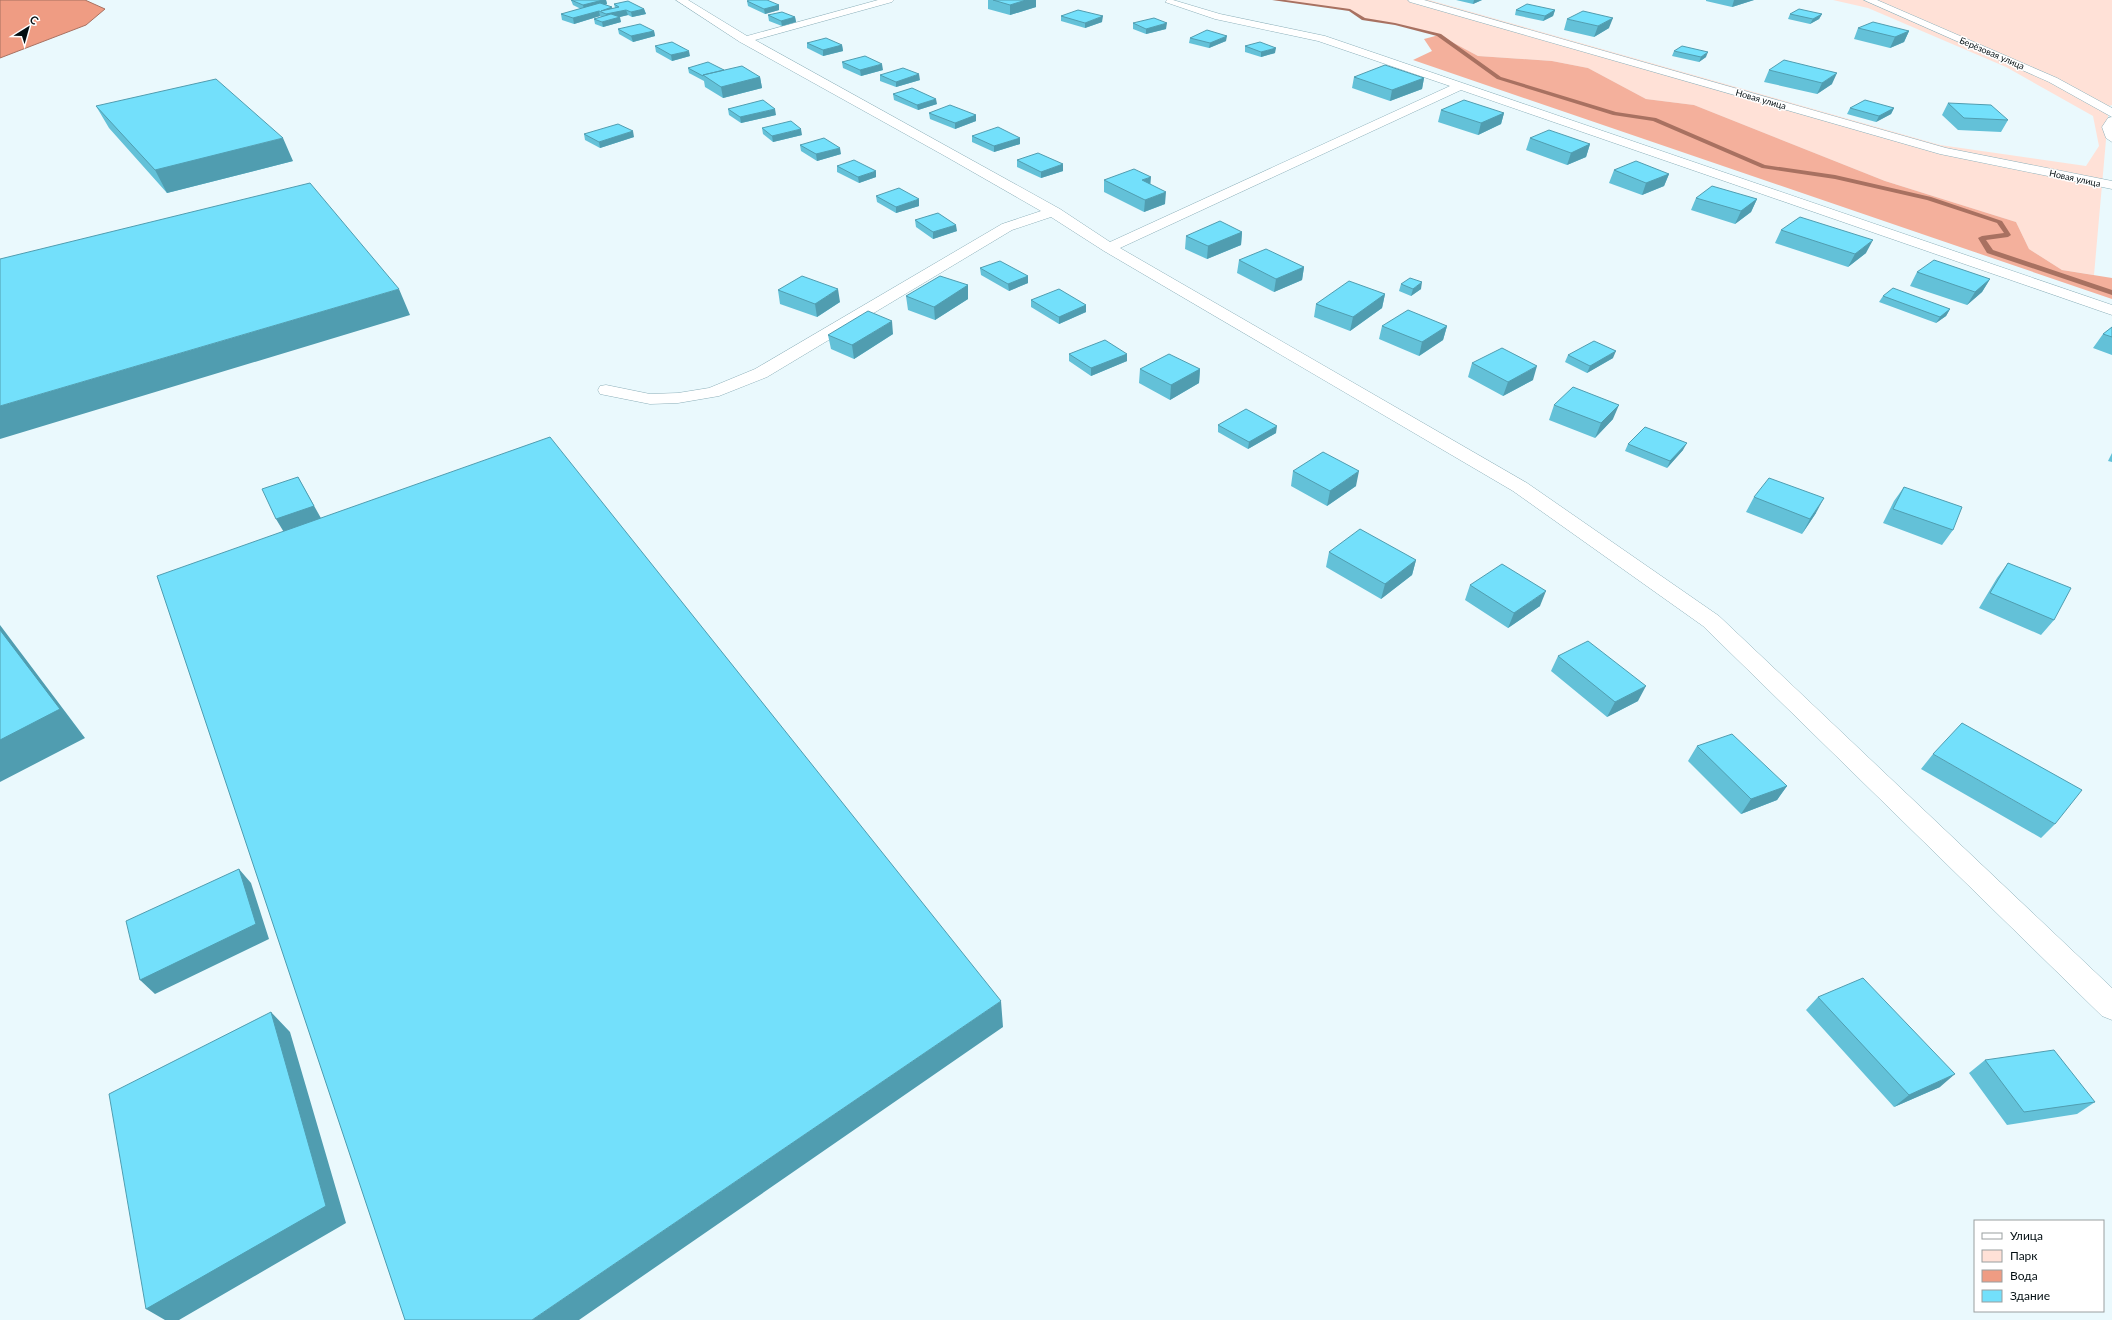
<svg xmlns="http://www.w3.org/2000/svg" width="2112" height="1320" font-family="Lato,sans-serif">
  <style>
    .green { fill: #ffe1d7 }
    .forest { fill: #f4b09c }
    .water { fill: #ef9c83; stroke: #a87161 }
    .lines { fill: none; stroke-linecap: round; stroke-linejoin: round }
    .stream { fill: #a87161; fill-rule: evenodd }
    .minor-casing { stroke: #8db0ba; stroke-width: 1 }
    .minor { fill: #fff; fill-rule: evenodd }
    .wall { fill: #63c1d8 }
    .shaded-wall { fill: #509db0 }
    .building { fill: #73e0fb; stroke: #509db0 }
    .labels { text-anchor: middle; dominant-baseline: central; stroke-width: 3; stroke-linejoin: round; paint-order: stroke }
    .far-street-label { font-size: 9px; fill: #030e12; stroke: #fff }
  </style>
  <rect width="100%" height="100%" fill="#eaf9fd"/>
  <path class="green" d="M1274 0H1429L1940 145 2086 166 2099 146 2093 116 2006 67 1868 8 1833 0H2112V105L2109 106 2094 275 2062 270 2029 249 2016 222 1885 181 1694 105 1646 99 1588 68 1552 61 1478 56 1439 35 1395 24 1364 19 1350 10Z"/>
  <path class="forest" d="M1439 35 1478 56 1552 61 1588 68 1646 99 1694 105 1885 181 2016 222 2029 249 2062 270 2112 278V299L1413 60 1432 51 1424 39Z"/>
  <path class="water" d="M0 0H85L105 9 86 25 0 58Z"/>
  <g class="lines">
    <path class="stream" d="M1272 0H1285L1350 9 1365 18 1395 23 1441 34 1501 77 1616 112 1656 118 1765 165 1835 175 1931 197 2002 221 2011 235 2008 237 1986 240 1993 250 2112 290V295L1987 253 1978 238 1982 236 2004 233 1997 223 1927 200 1835 179 1762 168 1653 121 1613 115 1497 79 1437 36 1395 25 1362 20 1349 11Z"/>
    <defs>
      <path id="minor" d="M676 0H688L747 36 878 0H894L892 2 755 40 1060 209 1110 242 1450 86 1318 41 1215 19 1165 2 1167 0H1173L1220 14 1325 36 2112 305V315L1461 90 1120 248 1527 483 1719 616 2112 988V1020L2102 1016 1703 626 1513 491 1104 251 1051 217 1012 230 767 377 719 396 678 403 650 404 600 394 598 390 600 386 606 385 650 394 678 393 709 388 755 369 1002 224 1041 211 945 156 740 42Z
        M1408 0H1424L1946 148 2112 181V189L1940 154 1410 2Z
        M1864 0H1877L2057 78 2112 108V117L2049 82Z
        M2112 117V142L2106 138 2102 127 2108 118Z"/>
    </defs>
    <use href="#minor" class="minor-casing"/>
    <use href="#minor" class="minor"/>
  </g>
  <path class="wall" d="M571 0H606L607 4 605 5 612 8H615L614 4 644 9 646 14 632 17 628 15 619 17 621 22 603 27 595 24 594 19 601 17 600 16 574 24 562 20 561 14 581 9 573 5Z
    M988 0H1036V7L1010 15 988 9Z
    M1456 0H1482L1473 4Z
    M1706 0H1754L1732 7 1706 1Z
    M747 1 779 5V10L765 14 748 6Z
    M1516 10H1555L1553 16 1543 21 1515 15Z
    M1790 14H1822L1819 19 1810 24 1788 19Z
    M768 15 795 17 796 22 782 26 769 21Z
    M1061 16 1102 22 1085 28 1061 21Z
    M1567 19 1609 28 1594 37 1564 30Z
    M1133 23 1166 29 1146 34 1133 29Z
    M1858 28 1909 31 1904 42 1890 48 1854 39Z
    M618 29 654 31 655 36 633 42 619 34Z
    M1190 38 1226 41 1209 48 1189 43Z
    M807 43 842 45 843 51 823 56 807 48Z
    M655 46 690 56 672 61 656 52Z
    M1245 46 1275 53 1261 57 1245 52Z
    M1674 51 1706 57 1699 62 1672 56Z
    M842 62 883 70 861 76 843 68Z
    M688 68 724 70 760 77 762 88 723 98 705 87 704 81 689 73Z
    M1769 70 1832 84 1817 94 1764 82Z
    M880 75 920 80 896 87 880 81Z
    M1354 77 1424 78 1422 89 1390 101 1352 88Z
    M893 94 937 104 918 110 894 100Z
    M1948 103 2008 120 2001 132 1958 130 1942 115Z
    M96 106 293 161 167 193 109 128Z
    M1850 108H1894L1891 114 1876 122 1847 114Z
    M728 109 776 115 741 123 729 115Z
    M1441 110 1504 113 1501 124 1478 135 1438 122Z
    M929 113 976 115V121L955 129 930 119Z
    M762 128 802 135 773 142 763 134Z
    M584 134 634 137 600 148 585 140Z
    M972 136 1020 144 994 152 972 142Z
    M1530 138 1590 144 1586 157 1567 165 1526 150Z
    M800 145 841 154 817 161 801 151Z
    M1017 160 1063 171 1041 178 1017 167Z
    M837 166 876 177 859 183 837 172Z
    M1614 170 1669 174 1664 186 1642 195 1609 183Z
    M1104 180 1165 204 1144 212 1104 192Z
    M876 196 919 206 896 213 877 202Z
    M1696 198 1757 199 1751 212 1735 224 1691 210Z
    M915 220 957 231 933 239 916 227Z
    M1781 230 1866 253 1848 267 1775 243Z
    M1242 232 1241 245 1207 259 1185 249 1186 236Z
    M1239 260 1304 267 1302 280 1274 292 1237 273Z
    M980 268 1028 276V283L1009 291 981 275Z
    M1917 272 1990 279 1982 292 1967 305 1910 286Z
    M1401 284 1421 289 1411 296 1399 291Z
    M968 285V299L935 320 908 310 906 296Z
    M778 290 840 302 817 317 780 304Z
    M1385 294 1382 308 1350 331 1314 317 1316 304Z
    M1883 296 1950 309 1946 316 1936 323 1879 302Z
    M1031 300 1086 305V312L1059 324 1031 307Z
    M1382 326H1447L1443 340 1419 356 1379 339Z
    M2112 327V355L2093 348 2103 334Z
    M893 334 854 359 831 349 828 335Z
    M1069 354H1127V361L1091 376 1069 361Z
    M1568 355 1613 358 1587 373 1565 362Z
    M1472 363 1533 380 1503 396 1468 377Z
    M1140 369H1200L1199 383 1170 400 1139 383Z
    M1554 405 1613 419 1595 438 1549 420Z
    M1218 425 1276 433 1248 449 1218 432Z
    M1628 444 1683 450 1667 468 1625 451Z
    M2112 453V462L2108 461Z
    M1293 471 1356 486 1327 506 1291 486Z
    M1904 487 1953 530 1942 545 1883 523 1894 501Z
    M1754 497 1816 513 1802 534 1746 512Z
    M1329 552 1416 560 1412 575 1381 599 1326 567Z
    M2008 563 2054 620 2041 635 1979 608 1997 578Z
    M1470 585 1540 606 1508 628 1465 600Z
    M1558 656 1638 701 1607 717 1551 671Z
    M1697 746 1787 786 1777 800 1741 814 1688 761Z
    M1933 754 2055 824 2041 838 1921 769Z
    M1818 997 1940 1087 1894 1107 1806 1010Z
    M1985 1060 2095 1102 2077 1114 2007 1125 1969 1073Z"/>
  <path class="shaded-wall" d="M603 0H606L607 4 584 10 583 5Z
    M1026 0H1036V7L1010 15V5Z
    M1474 0H1482L1473 4Z
    M1734 0H1754L1732 7Z
    M779 5V10L765 14 764 9Z
    M612 7 613 12 626 10 628 15 608 20 606 14 601 11Z
    M644 9 646 14 632 17 631 12Z
    M1555 10 1553 16 1543 21 1545 16Z
    M599 11 600 16 574 24 573 18Z
    M1822 14 1819 19 1810 24 1813 19Z
    M1103 16 1102 22 1085 28V23Z
    M620 17 621 22 603 27 602 22Z
    M795 17 796 22 782 26 781 21Z
    M1613 18 1609 28 1594 37 1598 26Z
    M1167 23 1166 29 1146 34V29Z
    M654 31 655 36 633 42 631 36Z
    M1909 31 1904 42 1890 48 1895 37Z
    M1227 36 1226 41 1209 48 1210 43Z
    M842 45 843 51 823 56V50Z
    M1276 48 1275 53 1261 57V52Z
    M689 51 690 56 672 61 671 55Z
    M1708 52 1706 57 1699 62 1701 57Z
    M882 64 883 70 861 76 860 70Z
    M1837 73 1832 84 1817 94 1822 83Z
    M919 74 920 80 896 87V82Z
    M760 77 762 88 723 98 721 87Z
    M1424 78 1422 89 1390 101 1392 90Z
    M936 99 937 104 918 110 917 105Z
    M1894 108 1891 114 1876 122 1879 116Z
    M775 109 776 115 741 123 740 117Z
    M1504 113 1501 124 1478 135 1481 123Z
    M976 115V121L955 129V123Z
    M801 129 802 135 773 142 772 136Z
    M633 131 634 137 600 148 599 142Z
    M283 138 293 161 167 193 155 170Z
    M1020 138V144L994 152V146Z
    M1590 144 1586 157 1567 165 1571 153Z
    M840 148 841 154 817 161 816 154Z
    M1063 164V171L1041 178V172Z
    M876 171V177L859 183 858 177Z
    M1669 174 1664 186 1642 195 1646 183Z
    M1151 177 1150 189 1142 180Z
    M1166 192 1165 204 1144 212 1145 200Z
    M919 199V206L896 213V207Z
    M1757 199 1751 212 1735 224 1741 211Z
    M956 225 957 231 933 239V232Z
    M1242 232 1241 245 1207 259 1208 246Z
    M1873 240 1866 253 1848 267 1855 254Z
    M1304 267 1302 280 1274 292 1276 279Z
    M1028 276V283L1009 291 1008 284Z
    M1990 279 1982 292 1967 305 1975 292Z
    M1422 282 1421 289 1411 296 1413 289Z
    M968 285V299L935 320 934 307Z
    M399 289 410 315 0 439V406Z
    M838 289 840 302 817 317 815 304Z
    M1385 294 1382 308 1350 331 1353 317Z
    M1086 305V312L1059 324V317Z
    M1950 309 1946 316 1936 323 1940 317Z
    M892 321 893 334 854 359 852 345Z
    M1447 326 1443 340 1419 356 1422 342Z
    M1616 351 1613 358 1587 373 1590 366Z
    M1127 354V361L1091 376V368Z
    M1537 366 1533 380 1503 396 1508 382Z
    M1200 369 1199 383 1170 400 1171 385Z
    M1619 405 1613 419 1595 438 1601 423Z
    M1277 426 1276 433 1248 449 1249 442Z
    M1687 443 1683 450 1667 468 1670 461Z
    M1359 471 1356 486 1327 506 1330 491Z
    M298 477 322 520 285 534 276 519Z
    M1824 498 1816 513 1802 534 1810 519Z
    M1416 560 1412 575 1381 599 1385 584Z
    M1546 591 1540 606 1508 628 1514 613Z
    M0 625 85 738 0 782Z
    M1646 686 1638 701 1607 717 1615 702Z
    M1787 786 1777 800 1741 814 1751 799Z
    M239 869 251 883 269 939 155 994 140 980Z
    M1001 1001 1003 1027 579 1320H532Z
    M271 1012 290 1032 346 1223 179 1320H165L146 1309Z
    M1955 1074 1940 1087 1894 1107 1909 1095Z"/>
  <path class="building" d="M571 0H603L583 5Z
    M749 0H767L779 5 764 9 747 1Z
    M993 0H1026L1010 5Z
    M628 1 644 9 631 12 626 10 606 14 599 11 573 18 561 14 600 3 612 7 601 11 619 7 614 4Z
    M1527 4 1555 10 1545 16 1516 10Z
    M1799 9 1822 14 1813 19 1790 14Z
    M1078 10 1103 16 1085 23 1061 16Z
    M1583 11 1613 18 1598 26 1567 19Z
    M782 12 795 17 781 21 768 15Z
    M611 14 620 17 602 22 594 19Z
    M1154 18 1167 23 1146 29 1133 23Z
    M1873 22 1909 31 1895 37 1858 28Z
    M640 24 654 31 631 36 618 29Z
    M1207 30 1227 36 1210 43 1190 38Z
    M826 38 842 45 823 50 807 43Z
    M672 42 689 51 671 55 655 46Z
    M1260 42 1276 48 1261 52 1245 46Z
    M1682 46 1708 52 1701 57 1674 51Z
    M865 56 882 64 860 70 842 62Z
    M1784 60 1837 73 1822 83 1769 70Z
    M708 62 724 70 703 75V76L688 68Z
    M1385 65 1424 78 1392 90 1354 77Z
    M742 66 760 77 721 87 703 75Z
    M903 68 919 74 896 82 880 75Z
    M216 79 283 138 155 170 96 106Z
    M912 88 936 99 917 105 893 94Z
    M763 100 775 109 740 117 728 109Z
    M1464 100 1504 113 1481 123 1441 110Z
    M1865 100 1894 108 1879 116 1850 108Z
    M1948 103 1991 105 2008 120 1964 118Z
    M950 105 976 115 955 123 929 113Z
    M791 121 801 129 772 136 762 128Z
    M618 124 633 131 599 142 584 134Z
    M998 127 1020 138 994 146 972 136Z
    M1549 130 1590 144 1571 153 1530 138Z
    M824 138 840 148 816 154 800 145Z
    M1038 153 1063 164 1041 172 1017 160Z
    M854 160 876 171 858 177 837 166Z
    M1636 161 1669 174 1646 183 1614 170Z
    M1134 169 1151 177 1142 180 1166 192 1145 200 1104 180Z
    M310 183 399 289 0 406V259Z
    M1712 186 1757 199 1741 211 1696 198Z
    M899 188 919 199 896 207 876 196Z
    M938 213 956 225 933 232 915 220Z
    M1800 217 1873 240 1855 254 1781 230Z
    M1220 221 1242 232 1208 246 1186 236Z
    M1266 249 1304 267 1276 279 1239 260Z
    M1934 260 1990 279 1975 292 1917 272Z
    M1000 261 1028 276 1008 284 980 268Z
    M802 276 838 289 815 304 778 290Z
    M940 276 968 285 934 307 906 296Z
    M1410 278 1422 282 1413 289 1401 284Z
    M1349 281 1385 294 1353 317 1316 304Z
    M1893 288 1950 309 1940 317 1883 296Z
    M1059 289 1086 305 1059 317 1031 300Z
    M1408 310 1447 326 1422 342 1382 326Z
    M868 311 892 321 852 345 828 335Z
    M2112 327V337L2103 334Z
    M1105 340 1127 354 1091 368 1069 354Z
    M1594 341 1616 351 1590 366 1568 355Z
    M1502 348 1537 366 1508 382 1472 363Z
    M1169 354 1200 369 1171 385 1140 369Z
    M1573 387 1619 405 1601 423 1554 405Z
    M1246 409 1277 426 1249 442 1218 425Z
    M1645 427 1687 443 1670 461 1628 444Z
    M550 437 1001 1001 532 1320H405L157 576Z
    M1323 452 1359 471 1330 491 1293 471Z
    M298 477 314 506 276 519 262 489Z
    M1769 478 1824 498 1810 519 1754 497Z
    M1904 487 1962 507 1953 530 1893 509Z
    M1360 529 1416 560 1385 584 1329 552Z
    M2008 563 2071 588 2054 620 1990 593Z
    M1502 564 1546 591 1514 613 1470 585Z
    M0 630 60 709 0 740Z
    M1588 641 1646 686 1615 702 1558 656Z
    M1962 723 2082 790 2055 824 1933 754Z
    M1732 734 1787 786 1751 799 1697 746Z
    M239 869 256 924 140 980 126 921Z
    M1863 978 1955 1074 1909 1095 1818 997Z
    M271 1012 326 1206 146 1309 109 1094Z
    M2054 1050 2095 1102 2024 1112 1985 1060Z"/>
  <g class="labels">
    <g class="far-street-label">
      <text transform="translate(1992 53) rotate(23)">Берёзовая улица</text>
      <text transform="translate(1761 99) rotate(16)">Новая улица</text>
      <text transform="translate(2075 178) rotate(12)">Новая улица</text>
    </g>
  </g>
  <rect x="1974" y="1220" width="130" height="92" fill="#ffffff" stroke="#9a9fa0"/>
  <rect x="1982" y="1233" width="20" height="6" fill="#ffffff" stroke="#9a9fa0"/>
  <text x="2010" y="1240" font-size="12" fill="#030e12">Улица</text>
  <rect x="1982" y="1250" width="20" height="12" fill="#ffe1d7" stroke="#9a9fa0"/>
  <text x="2010" y="1260" font-size="12" fill="#030e12">Парк</text>
  <rect x="1982" y="1270" width="20" height="12" fill="#ef9c83" stroke="#9a9fa0"/>
  <text x="2010" y="1280" font-size="12" fill="#030e12">Вода</text>
  <rect x="1982" y="1290" width="20" height="12" fill="#73e0fb" stroke="#9a9fa0"/>
  <text x="2010" y="1300" font-size="12" fill="#030e12">Здание</text>
  <g transform="translate(28 28) rotate(37)" stroke="#ffffff" stroke-width="3" paint-order="stroke">
  <path d="M0-3L7 15L0 10L-7 15Z" fill="#030e12"/>
  <text y="-6" font-size="11" font-weight="bold" text-anchor="middle" fill="#030e12">С</text>
  </g>
</svg>
